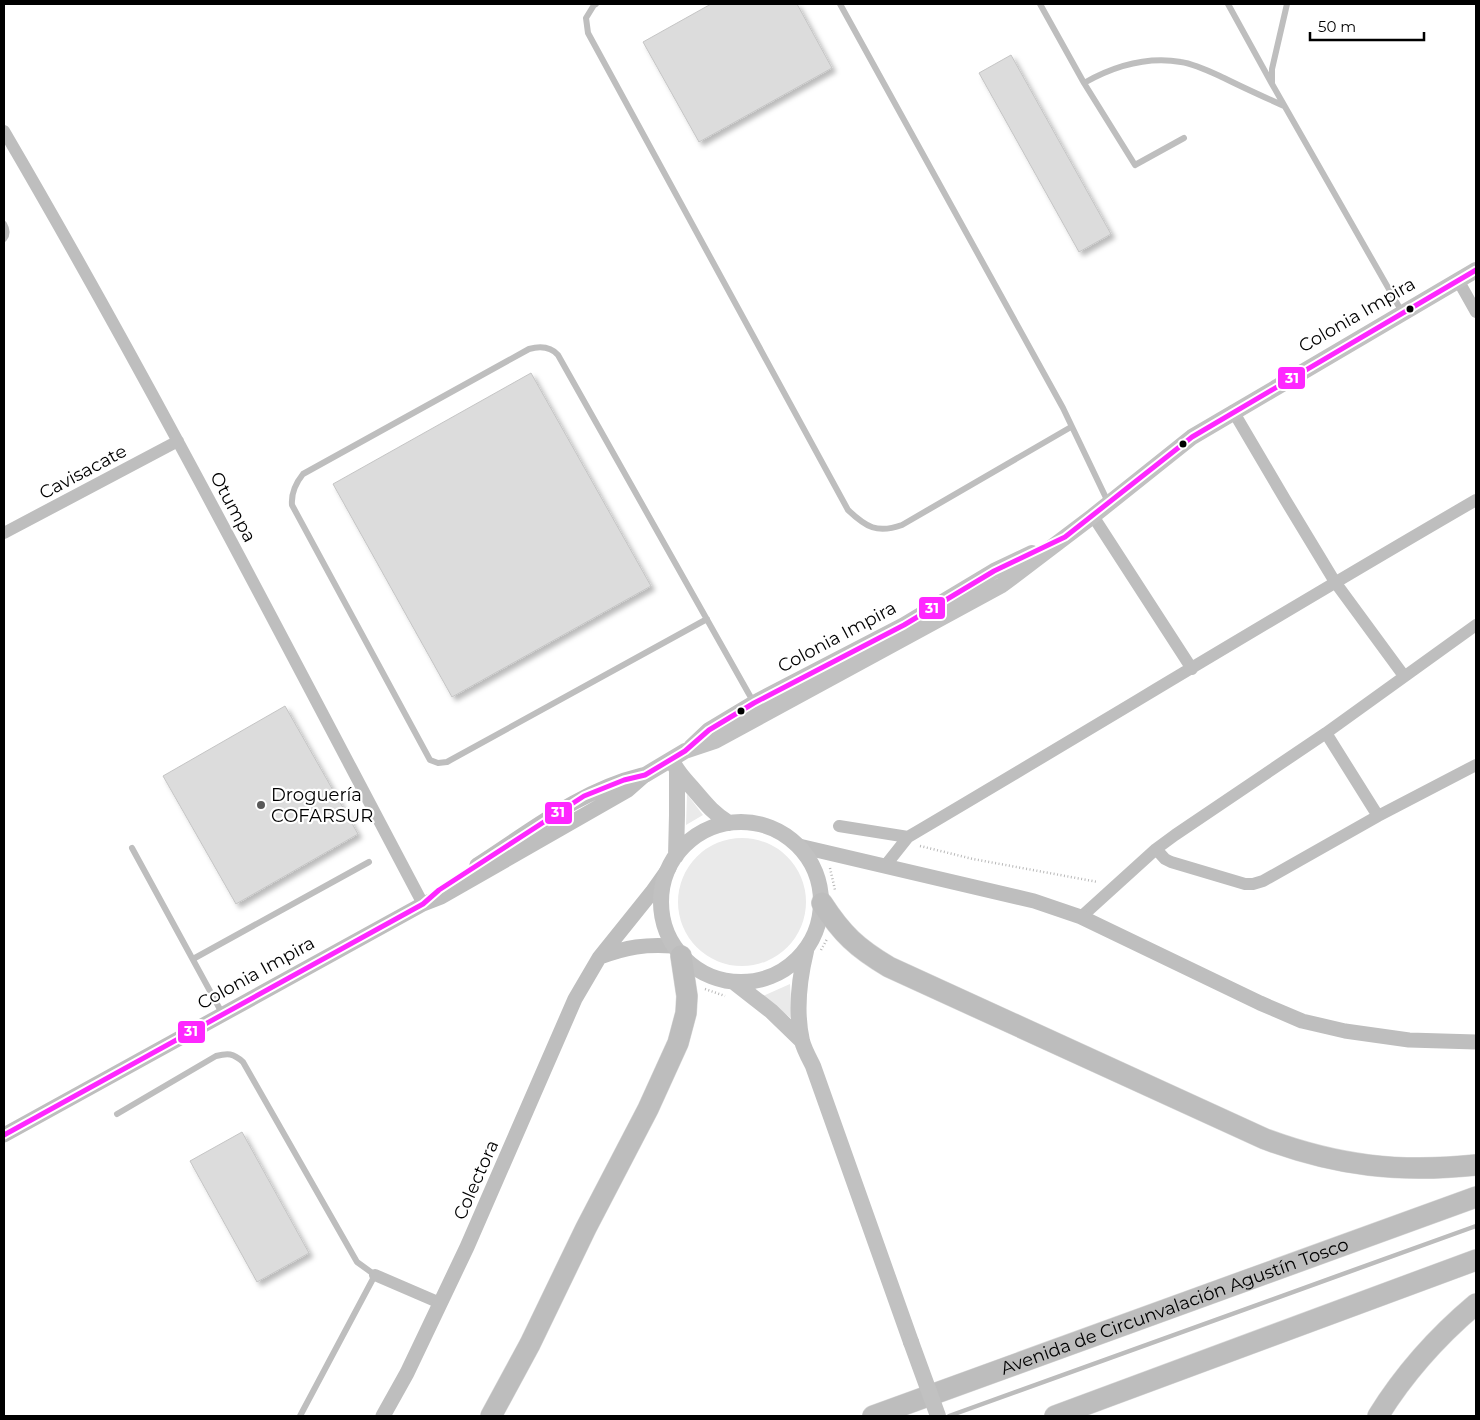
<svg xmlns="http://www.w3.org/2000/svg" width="1480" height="1420" font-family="Montserrat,sans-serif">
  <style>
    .green { fill: #eaeaea }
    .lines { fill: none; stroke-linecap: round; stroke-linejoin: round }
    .stream { stroke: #bcbcbc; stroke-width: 4.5 }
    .building { fill: #dcdcdc; stroke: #c5c5c5; filter: url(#shadow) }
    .motorway-casing { stroke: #dbdbdb; stroke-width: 22 }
    .path { stroke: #b8b8b8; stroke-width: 2.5; stroke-dasharray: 1 2.5; stroke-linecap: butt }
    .service { stroke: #bebebe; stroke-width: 6 }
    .minor { stroke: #bebebe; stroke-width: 12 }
    .tertiary { stroke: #bebebe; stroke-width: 15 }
    .secondary { stroke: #c1c1c1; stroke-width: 16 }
    .motorway { stroke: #bdbdbd; stroke-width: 21 }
    .secondary-bridge { stroke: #c1c1c1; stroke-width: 16 }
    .bus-1-casing { stroke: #fff; stroke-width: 9 }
    .bus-1 { stroke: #fe27ff; stroke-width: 5 }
    .bus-dot { fill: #000; stroke: #fff; stroke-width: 2 }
    .poi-dot { fill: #595959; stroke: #fff; stroke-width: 2 }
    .labels { text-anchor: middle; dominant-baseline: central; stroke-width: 4.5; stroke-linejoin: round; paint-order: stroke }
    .street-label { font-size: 18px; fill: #000; stroke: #fff }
    .poi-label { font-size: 18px; fill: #000; stroke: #fff; text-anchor: start }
    .line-badge { stroke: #fff; stroke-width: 2 }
    .badge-label { font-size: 14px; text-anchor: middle; font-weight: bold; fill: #fff }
  </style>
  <defs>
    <filter id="shadow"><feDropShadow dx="4" dy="4" stdDeviation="2.5" flood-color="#0004"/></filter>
  </defs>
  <rect width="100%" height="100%" fill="#fff"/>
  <path class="green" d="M687 794 703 815 686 825Z
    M678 902a64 64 0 1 1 128 0a64 64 0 1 1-128 0Z
    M790 984 792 1019 763 996Z"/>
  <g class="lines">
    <path class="stream" d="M949 1416 1476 1226"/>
  </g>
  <path class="building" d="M711 4H797L832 68 699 142 643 42Z
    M1011 55 1111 234 1079 252 979 73Z
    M531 373 651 586 452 697 333 484Z
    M285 706 358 834 236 904 163 776Z
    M242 1132 309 1253 257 1282 190 1161Z"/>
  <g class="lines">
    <defs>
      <g id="motorway">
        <path d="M822 903C842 934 857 948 889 967L1265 1139C1338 1166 1399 1173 1476 1165"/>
        <path d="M491 1416 530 1344 586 1228 648 1109 678 1043 686 1013 687 996 681 956"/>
        <path id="s1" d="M873 1416 1476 1197"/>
        <path d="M1055 1416 1476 1260"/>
        <path d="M1378 1416C1404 1374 1438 1336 1476 1304"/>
      </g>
    </defs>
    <use href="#motorway" class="motorway-casing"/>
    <path class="path" d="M920 846 973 859 1098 882
      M830 868 835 890
      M821 950 827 939
      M705 989 725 996"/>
    <path class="service" d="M596 4 594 5 586 18 588 33 848 510C866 527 877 534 902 525L1071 427
      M840 4 1063 408 1108 502
      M1040 4 1084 83 1135 165 1184 138
      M1228 4 1272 84 1402 312
      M1084 83C1114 66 1146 56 1181 62 1195 64 1211 72 1224 78 1244 88 1264 97 1284 106
      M1272 83V69L1287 4
      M4 224C7 229 8 234 4 239
      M707 619 447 762 438 763 430 760 292 505C291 493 295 484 303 474L529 349C540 346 550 346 558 355L754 703
      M132 848 222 1013
      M193 959 369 862
      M117 1114 216 1056C228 1053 233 1053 243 1062L357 1262 375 1275 300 1416"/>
    <path class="minor" d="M4 131C152 384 286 645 423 904
      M1458 280 1476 312
      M1233 411 1286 501 1335 582 1404 676
      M1093 516 1192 669
      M4 533 178 441
      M1326 733 1378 816
      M839 826 908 837
      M1156 849 1165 859 1171 862 1245 884H1253L1263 881 1378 816 1476 765
      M885 866 908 837C1098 725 1286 610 1476 500
      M1081 917 1156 849 1175 835 1326 733 1476 625
      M375 1275 440 1303"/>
    <path class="tertiary" d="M799 846 1034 901 1081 917 1260 1003 1302 1021 1345 1031 1409 1040 1476 1042
      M477 865C529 832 580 790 642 775
      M600 957C627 947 645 944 673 946
      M4 1135 423 904 441 897 628 790 645 775
      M383 1416 407 1373 467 1247 575 999 599 958 652 892 669 868"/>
    <path class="secondary" d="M691 747 709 730 754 703 904 625 994 571 1032 553
      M672 760C677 773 686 780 695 791 706 804 714 814 729 823
      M645 775 685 751 715 741 1002 585 1093 516 1192 437 1476 270
      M661 902a80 80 0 1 1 160 0a80 80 0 1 1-160 0Z
      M676 856 677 815V771
      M806 951C799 980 795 1010 802 1041 804 1049 809 1058 813 1066L911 1342
      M735 983 771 1011 802 1041"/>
    <use href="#motorway" class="motorway"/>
    <path class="secondary-bridge" d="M911 1342 938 1416"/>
    <defs>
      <path id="bus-1" d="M4 1135 423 904 439 890 584 796 624 780 645 775 685 751 709 730 754 703 904 625 994 571 1065 537 1192 437 1476 270"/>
    </defs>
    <use href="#bus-1" class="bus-1-casing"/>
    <use href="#bus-1" class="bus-1"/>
  </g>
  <g class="bus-dot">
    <circle cx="1410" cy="309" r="4.5"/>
    <circle cx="1183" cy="444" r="4.5"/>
    <circle cx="741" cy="711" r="4.5"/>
  </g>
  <circle class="poi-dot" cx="261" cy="805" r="5"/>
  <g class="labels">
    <g class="street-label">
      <text transform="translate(1357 315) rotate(-30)">Colonia Impira</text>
      <text transform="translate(83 472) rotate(-28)">Cavisacate</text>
      <text transform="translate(233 507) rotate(62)">Otumpa</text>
      <text transform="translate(837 637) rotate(-28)">Colonia Impira</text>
      <text transform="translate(256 973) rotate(-29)">Colonia Impira</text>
      <text transform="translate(476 1180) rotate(-66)">Colectora</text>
      <text stroke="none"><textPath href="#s1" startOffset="321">Avenida de Circunvalación Agustín Tosco</textPath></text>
    </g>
    <g class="poi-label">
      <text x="271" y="795">Droguería<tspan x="271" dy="21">COFARSUR</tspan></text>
    </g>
  </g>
  <g class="line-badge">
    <rect x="1277" y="366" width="29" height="24" rx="5" fill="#fe27ff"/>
    <rect x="918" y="596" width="28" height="24" rx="5" fill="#fe27ff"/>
    <rect x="544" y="801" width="29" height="24" rx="5" fill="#fe27ff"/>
    <rect x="177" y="1020" width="29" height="24" rx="5" fill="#fe27ff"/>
  </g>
  <g class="badge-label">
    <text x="1292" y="383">31</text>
    <text x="932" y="613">31</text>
    <text x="558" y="817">31</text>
    <text x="191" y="1036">31</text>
  </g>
  <rect width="1480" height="1420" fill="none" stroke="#000000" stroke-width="10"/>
  <path d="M1310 32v8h114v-8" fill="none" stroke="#000000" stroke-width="2.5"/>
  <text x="1318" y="32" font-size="15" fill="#000000" stroke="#ffffff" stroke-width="4" paint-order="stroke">50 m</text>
</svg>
